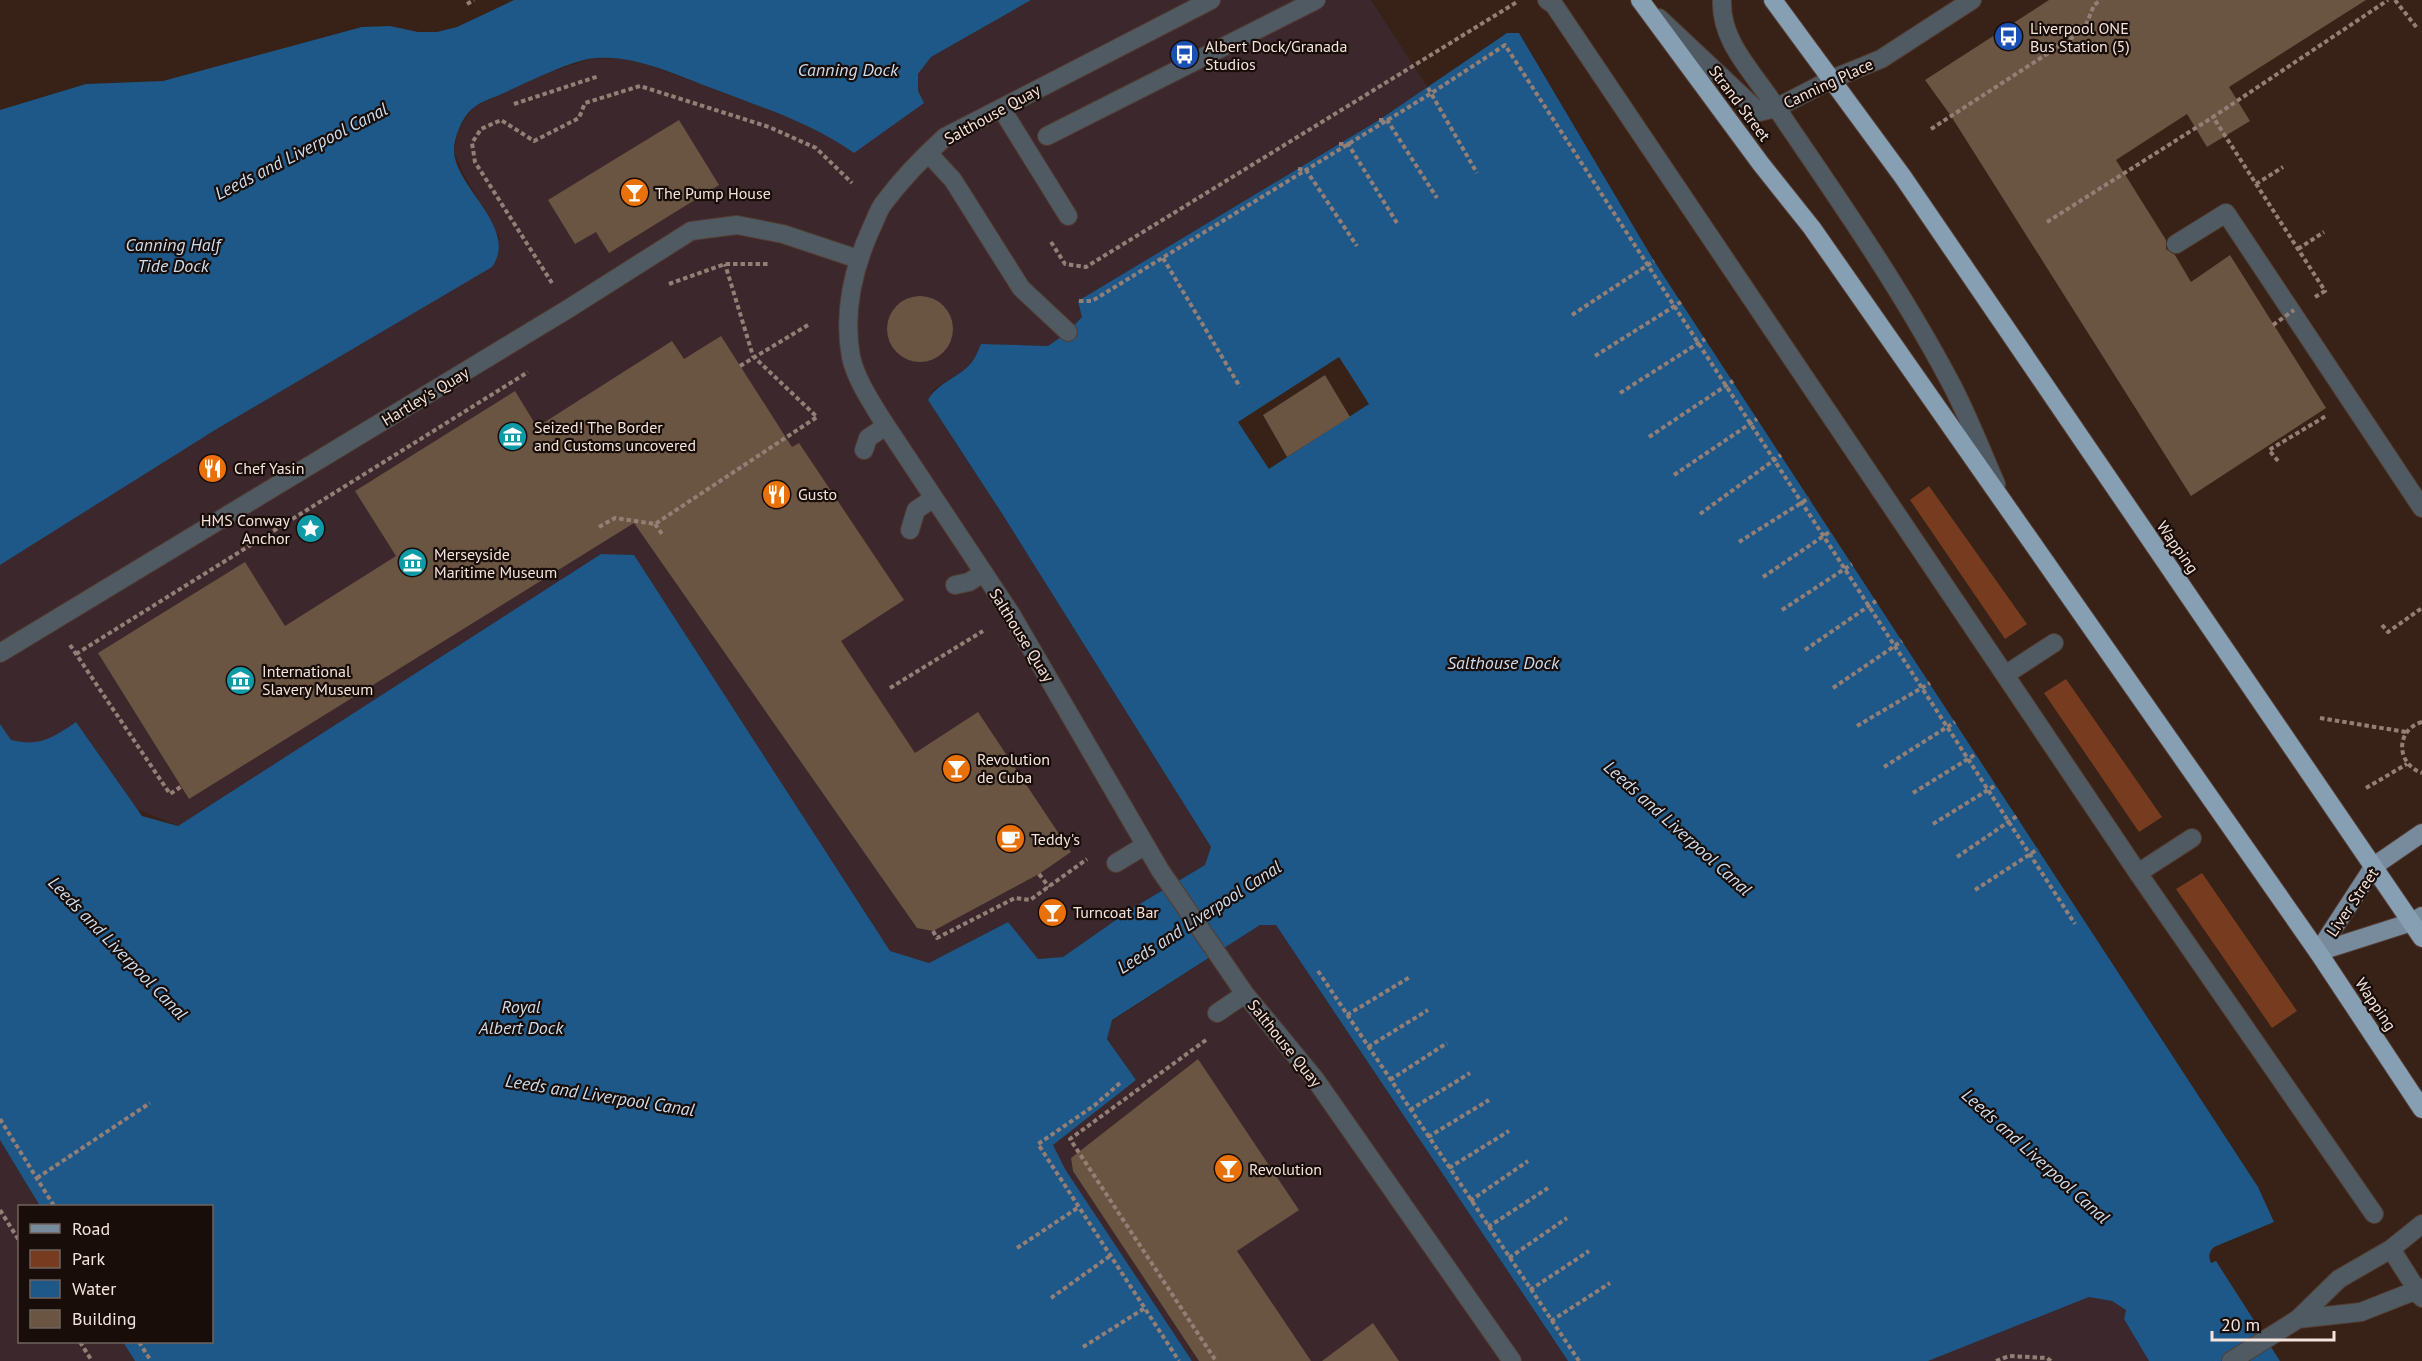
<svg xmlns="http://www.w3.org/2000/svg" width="2422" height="1361" font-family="'PT Sans',sans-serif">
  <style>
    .commercial { fill: #3c282c }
    .green { fill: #773c20 }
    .water { fill: #1e5888 }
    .pier { fill: #382116 }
    .building { fill: #6a5442 }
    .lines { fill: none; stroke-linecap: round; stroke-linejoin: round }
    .minor-casing { stroke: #523c32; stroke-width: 20 }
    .major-casing { stroke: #523c32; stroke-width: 20 }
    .highway-casing { stroke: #523c32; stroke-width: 20 }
    .path { stroke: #937f76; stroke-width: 4; stroke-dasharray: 4.5 3; stroke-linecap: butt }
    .minor { stroke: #505a62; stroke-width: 18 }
    .major { stroke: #788b9c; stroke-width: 18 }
    .highway { stroke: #879fb3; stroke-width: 18 }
    .path-bridge { stroke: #937f76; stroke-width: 4; stroke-dasharray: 4.5 3; stroke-linecap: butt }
    .labels { text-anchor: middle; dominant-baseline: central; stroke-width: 4.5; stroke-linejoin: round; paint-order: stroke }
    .poi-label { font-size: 16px; fill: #f4e4dd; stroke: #180d09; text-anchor: start }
    .street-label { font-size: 16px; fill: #f4e4dd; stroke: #180d09 }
    .water-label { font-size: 18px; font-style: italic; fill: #cbddef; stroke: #180d09 }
  </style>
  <rect width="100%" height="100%" fill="#382116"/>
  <path class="commercial" d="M1031 0H1371L1428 88 1379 120 1078 301 1083 317 1068 332 1048 346 981 344 974 360 963 371 934 389 928 400 1001 512 1211 847 1205 865 1133 908 1063 957 1038 959 1008 922 929 963 890 951 634 555 601 554 178 826 137 809 76 722 52 739 27 744 10 740 0 724V565L215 430 500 239 461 169 454 151 458 131 473 107 542 75 593 58 622 59 649 65 800 121 829 135 854 153 918 91V74L931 57Z
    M1260 925H1276L1568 1361H1192L1065 1169 1053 1145 1136 1080 1107 1038 1112 1021Z
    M0 1140 40 1206H20V1342H123L135 1361H0Z
    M2089 1297 2112 1301 2126 1310 2124 1319 2149 1361H1928Z"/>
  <path class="green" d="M1929 486 2027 624 2005 639 1910 500Z
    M2066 679 2162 817 2139 832 2044 693Z
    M2202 873 2297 1011 2272 1028 2176 889Z"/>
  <path class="water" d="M514 0H1031L931 57 918 74V91L924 103 854 153C810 122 763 108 714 89 676 75 637 55 595 58 572 60 528 82 506 92 496 97 481 101 473 108 463 116 455 135 454 148 452 186 520 227 492 267L215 430 0 565V110L86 84 163 81 362 27 390 26 418 32H437L457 27Z
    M1507 33H1519L1654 261 2258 1187 2274 1222 2214 1247C2209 1252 2208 1256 2211 1263L2216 1261 2280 1361H2149L2124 1319 2126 1310 2112 1301 2089 1297 1928 1361H1568L1276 925H1260L1112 1020 1107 1039 1136 1080 1053 1145 1065 1169 1192 1361H135L123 1342H212V1206H40L0 1140V724L11 740C39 747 53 738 76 722L142 816 178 826 601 554 634 555 890 951 929 963 1008 922 1038 959 1063 957 1133 908 1205 865 1211 847 1001 512 928 400C938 382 959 378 972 362 976 357 978 350 981 344L1048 346 1068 332 1082 317 1078 301 1379 120Z"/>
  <path class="pier" d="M1339 357 1369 404 1269 469 1238 422Z"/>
  <path class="building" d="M2049 0H2366L2229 87 2250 121 2207 147 2187 114 2116 160 2166 240V249L2175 255 2191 282 2230 255 2326 408 2191 496 1951 116 1925 80Z
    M679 120 719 185 609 253 596 232 575 244 548 200Z
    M887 329a33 33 0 1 1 66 0a33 33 0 1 1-66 0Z
    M721 336 792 447 799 443 904 600 841 641 915 753 978 712 1071 852 1039 874 933 931 917 928 634 523 189 799 98 653 245 562 285 626 396 556 355 491 515 391 537 427 672 341 684 359Z
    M1325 375 1350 417 1287 457 1263 415Z
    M1198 1059 1299 1210 1237 1251 1311 1361H1199L1073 1171 1071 1158Z
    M1373 1323 1399 1361H1322Z"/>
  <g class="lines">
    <defs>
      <path id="minor" d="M1211 0 945 137C923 157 901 180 883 204 878 211 875 221 871 229 853 269 843 313 851 357 856 379 870 400 881 418L1011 614 1160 870 1245 994 1315 1079 1512 1361
        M1547 0 1554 5 2005 675
        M1722 0C1720 39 1750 69 1771 100 1832 190 1895 279 1947 376 1966 410 1980 448 1996 484
        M1659 18 1759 112 1776 108 1832 79 1881 59 1972 0
        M1001 108 1068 216
        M1047 136 1316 0
        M928 153 953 180 1021 288 1068 332
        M2176 244 2226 213 2422 508
        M864 450 868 438 886 426
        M910 530 916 510 934 498
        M955 585 969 582 983 573
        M2054 643 2005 675 2138 873
        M0 653 568 309 691 231 737 225 783 234 858 259
        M2192 838 2138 873 2374 1214
        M1116 863 1144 846
        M1217 1013 1245 994
        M2391 1249 2422 1298
        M2298 1319 2361 1312 2422 1288
        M2231 1361 2298 1319 2339 1279 2391 1249 2422 1224"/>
      <path id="major" d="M2318 952 2374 866 2422 833
        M2318 952 2412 922 2422 916"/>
      <path id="highway" d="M1640 0 1761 164 1812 228 2318 952 2422 1109
        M1773 0 1903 177 2422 938"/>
    </defs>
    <use href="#minor" class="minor-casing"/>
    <use href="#major" class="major-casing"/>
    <use href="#highway" class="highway-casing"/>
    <path class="path" d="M2395 0 2417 28
      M467 4 474 0
      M1428 88 1477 173
      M514 104 599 76
      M1379 120H1387L1437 198
      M1931 129 2084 30 2094 5 2101 0
      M1339 144H1348L1397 223
      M1298 169 1306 170 1357 246
      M2256 184 2283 167
      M2047 222 2213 117
      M1051 242 1065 264 1086 267 1517 2
      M2298 249 2324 232
      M1163 258 1240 387
      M552 283 475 162 472 143 481 129 501 120 534 141 579 118 585 103 640 86 769 127 816 148 852 183
      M669 284 725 264H769
      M2315 297 2325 291 2213 117 2388 0
      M1079 301H1092L1430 94 1505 45 2075 924
      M1572 315 1654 261
      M1595 356 1681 302
      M740 366 808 325
      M1620 393 1705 339
      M1649 437 1733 381
      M2278 461 2269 450 2326 416
      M1674 475 1757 419
      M1700 514 1781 455
      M655 524 662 534
      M599 527 615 518 655 524 817 417 753 356 725 264
      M1739 542 1809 498
      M1763 577 1831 531
      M1782 610 1852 564
      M2382 625 2388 632 2422 608
      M70 645 170 794 182 786
      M1805 650 1876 601
      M76 654 528 372
      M890 688 983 631
      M1833 688 1902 641
      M2320 718 2406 732
      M2422 722C2395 730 2396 764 2422 773
      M1857 726 1930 683
      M1884 767 1955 722
      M2366 788 2407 764
      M1913 793 1976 754
      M1933 824 1996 785
      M1957 857 2017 816
      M1039 874 1049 887
      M1975 890 2038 849
      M933 931 937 938 1015 898 1030 900 1087 859
      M1318 971 1579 1361
      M1347 1015 1410 977
      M1206 1040 1070 1139 1216 1361
      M1368 1047 1428 1010
      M1390 1080 1447 1043
      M1120 1083 1095 1105 1038 1144 1179 1361
      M1410 1110 1470 1073
      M0 1119 54 1206
      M1428 1137 1489 1100
      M1449 1168 1509 1131
      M37 1178 150 1103
      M1470 1201 1528 1161
      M0 1210 20 1242
      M1488 1227 1548 1188
      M1017 1248 1079 1207
      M1509 1258 1567 1218
      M1530 1290 1589 1251
      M1051 1298 1110 1256
      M1551 1321 1610 1283
      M80 1342 92 1361
      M139 1342 151 1361
      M1083 1347 1145 1308
      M1996 1361 2009 1356 2047 1358 2051 1361"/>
    <use href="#minor" class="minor"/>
    <use href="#major" class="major"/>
    <use href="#highway" class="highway"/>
    <path class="path-bridge" d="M2273 325 2294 310"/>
  </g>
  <defs>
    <symbol id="bus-disc" viewBox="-11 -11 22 22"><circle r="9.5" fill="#1a4fb4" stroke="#180d09"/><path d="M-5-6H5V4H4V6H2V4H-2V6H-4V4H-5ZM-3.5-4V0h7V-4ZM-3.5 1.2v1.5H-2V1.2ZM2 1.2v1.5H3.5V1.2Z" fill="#fff"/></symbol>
    <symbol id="bar-disc" viewBox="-11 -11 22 22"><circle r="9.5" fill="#e8710a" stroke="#180d09"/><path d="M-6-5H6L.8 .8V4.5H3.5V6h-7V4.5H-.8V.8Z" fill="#fff"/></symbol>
    <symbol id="museum-disc" viewBox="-11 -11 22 22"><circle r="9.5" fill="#0f9aa8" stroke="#180d09"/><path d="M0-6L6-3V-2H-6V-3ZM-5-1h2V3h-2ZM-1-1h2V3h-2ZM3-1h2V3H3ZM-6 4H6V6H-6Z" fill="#fff"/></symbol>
    <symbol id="restaurant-disc" viewBox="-11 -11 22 22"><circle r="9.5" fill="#e8710a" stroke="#180d09"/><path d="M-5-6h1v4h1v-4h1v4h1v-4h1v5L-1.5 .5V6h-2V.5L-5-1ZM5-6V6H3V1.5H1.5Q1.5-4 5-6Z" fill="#fff"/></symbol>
    <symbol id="sight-disc" viewBox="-11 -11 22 22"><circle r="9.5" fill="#0f9aa8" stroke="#180d09"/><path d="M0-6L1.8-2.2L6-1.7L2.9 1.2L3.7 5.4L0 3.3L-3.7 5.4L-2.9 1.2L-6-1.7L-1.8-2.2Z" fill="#fff"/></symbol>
    <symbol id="cafe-disc" viewBox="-11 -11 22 22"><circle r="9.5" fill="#e8710a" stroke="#180d09"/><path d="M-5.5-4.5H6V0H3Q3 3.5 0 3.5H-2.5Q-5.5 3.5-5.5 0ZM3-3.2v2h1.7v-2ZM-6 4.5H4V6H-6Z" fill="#fff"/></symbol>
  </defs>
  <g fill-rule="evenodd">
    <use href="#bus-disc" x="1992" y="20" width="33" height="33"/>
    <use href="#bus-disc" x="1168" y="38" width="33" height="33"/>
    <use href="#bar-disc" x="618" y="176" width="33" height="33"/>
    <use href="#museum-disc" x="496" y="420" width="33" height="33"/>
    <use href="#restaurant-disc" x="196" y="452" width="33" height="33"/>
    <use href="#restaurant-disc" x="760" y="478" width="33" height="33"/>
    <use href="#sight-disc" x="294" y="512" width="33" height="33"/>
    <use href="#museum-disc" x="396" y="546" width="33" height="33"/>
    <use href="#museum-disc" x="224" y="664" width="33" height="33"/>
    <use href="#bar-disc" x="940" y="752" width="33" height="33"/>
    <use href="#cafe-disc" x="994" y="822" width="33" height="33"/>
    <use href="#bar-disc" x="1036" y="896" width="33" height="33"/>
    <use href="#bar-disc" x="1212" y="1152" width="33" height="33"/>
  </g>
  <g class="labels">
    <g class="poi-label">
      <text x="2030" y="28">Liverpool ONE<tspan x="2030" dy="18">Bus Station (5)</tspan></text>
      <text x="1205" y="46">Albert Dock/Granada<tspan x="1205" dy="18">Studios</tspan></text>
      <text x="655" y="193">The Pump House</text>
      <text x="534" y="427">Seized! The Border<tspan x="534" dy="18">and Customs uncovered</tspan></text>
      <text x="234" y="468">Chef Yasin</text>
      <text x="798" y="494">Gusto</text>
      <text x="290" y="520" text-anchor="end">HMS Conway<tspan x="290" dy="18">Anchor</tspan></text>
      <text x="434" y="554">Merseyside<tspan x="434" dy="18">Maritime Museum</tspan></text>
      <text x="262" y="671">International<tspan x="262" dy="18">Slavery Museum</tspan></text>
      <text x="977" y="759">Revolution<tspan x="977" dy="18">de Cuba</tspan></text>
      <text x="1031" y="839">Teddy's</text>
      <text x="1073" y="912">Turncoat Bar</text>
      <text x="1249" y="1169">Revolution</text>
    </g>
    <g class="street-label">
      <text transform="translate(1828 83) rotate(-25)">Canning Place</text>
      <text transform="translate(1740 103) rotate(53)">Strand Street</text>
      <text transform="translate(992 114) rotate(-29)">Salthouse Quay</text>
      <text transform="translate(425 396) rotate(-31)">Hartley's Quay</text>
      <text transform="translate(2178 547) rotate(55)">Wapping</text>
      <text transform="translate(1022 635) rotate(58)">Salthouse Quay</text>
      <text transform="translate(2352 902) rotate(-56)">Liver Street</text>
      <text transform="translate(2376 1004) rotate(56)">Wapping</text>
      <text transform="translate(1285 1043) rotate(51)">Salthouse Quay</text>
    </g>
    <g class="water-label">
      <text x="848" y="69">Canning Dock</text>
      <text transform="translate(301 151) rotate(-27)">Leeds and Liverpool Canal</text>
      <text x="173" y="244">Canning Half<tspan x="173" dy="21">Tide Dock</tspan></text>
      <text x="1503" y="662">Salthouse Dock</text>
      <text transform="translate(1678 828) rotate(42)">Leeds and Liverpool Canal</text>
      <text transform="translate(1199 917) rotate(-33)">Leeds and Liverpool Canal</text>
      <text transform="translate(118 948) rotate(46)">Leeds and Liverpool Canal</text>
      <text x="521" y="1006">Royal<tspan x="521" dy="21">Albert Dock</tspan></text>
      <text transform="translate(600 1095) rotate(9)">Leeds and Liverpool Canal</text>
      <text transform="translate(2036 1156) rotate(42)">Leeds and Liverpool Canal</text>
    </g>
  </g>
  <rect x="18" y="1205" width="195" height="138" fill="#180d09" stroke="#70635e" stroke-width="1.5"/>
  <rect x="30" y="1224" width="30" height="9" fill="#788b9c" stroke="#70635e" stroke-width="1.5"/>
  <text x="72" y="1235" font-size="18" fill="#f4e4dd">Road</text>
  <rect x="30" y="1250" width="30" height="18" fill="#773c20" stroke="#70635e" stroke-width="1.5"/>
  <text x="72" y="1265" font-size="18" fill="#f4e4dd">Park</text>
  <rect x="30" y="1280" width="30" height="18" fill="#1e5888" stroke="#70635e" stroke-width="1.5"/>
  <text x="72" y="1295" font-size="18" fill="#f4e4dd">Water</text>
  <rect x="30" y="1310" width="30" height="18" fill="#6a5442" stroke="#70635e" stroke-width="1.5"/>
  <text x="72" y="1325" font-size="18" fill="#f4e4dd">Building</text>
  <path d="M2212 1331v9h122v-9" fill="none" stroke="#f4e4dd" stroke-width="3"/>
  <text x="2221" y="1331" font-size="18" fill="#f4e4dd" stroke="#180d09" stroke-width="4.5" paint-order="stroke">20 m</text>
</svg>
